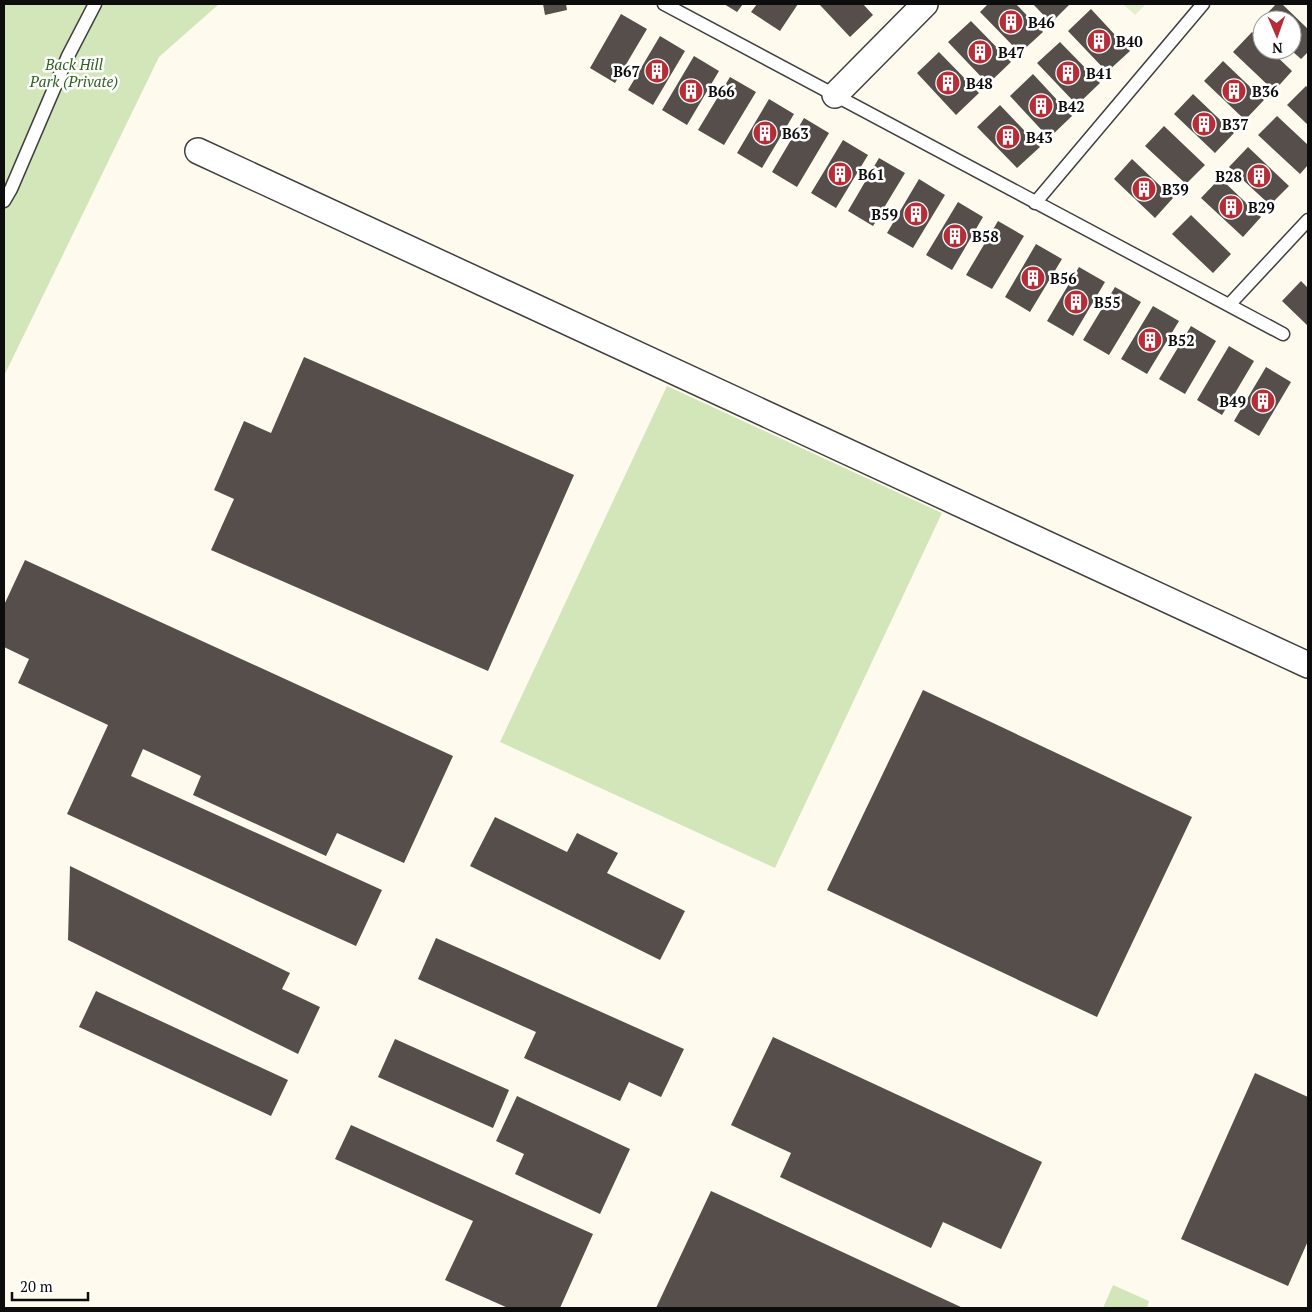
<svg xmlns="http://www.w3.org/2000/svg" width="1312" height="1312" font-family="'PT Serif',serif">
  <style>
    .green { fill: #d2e6ba }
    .pitch { fill: #e3eecb }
    .building { fill: #554e4a }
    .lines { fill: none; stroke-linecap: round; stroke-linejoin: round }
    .service-casing { stroke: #404040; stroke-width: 15 }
    .minor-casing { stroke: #404040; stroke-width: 28 }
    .service { stroke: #fff; stroke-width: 12 }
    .minor { stroke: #fff; stroke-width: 25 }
    .labels { text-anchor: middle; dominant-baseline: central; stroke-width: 5; stroke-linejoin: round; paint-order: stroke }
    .poi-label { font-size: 15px; font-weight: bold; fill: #0d0d0d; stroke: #fff; text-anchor: start }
    .park-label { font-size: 15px; font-style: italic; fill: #306121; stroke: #fff }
  </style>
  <rect width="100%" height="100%" fill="#fefbee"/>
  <path class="green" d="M4 4H219L159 57 4 376Z
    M667 386 942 513 775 868 500 742Z
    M1113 1285 1149 1301 1147 1308H1103Z"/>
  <path class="pitch" d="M1123 4H1146L1135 15Z"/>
  <path class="building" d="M543 4H566L567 10 545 15Z
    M724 4H743L737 12Z
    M757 4H798L780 31 751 12Z
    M819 4H863L873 15 850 37Z
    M988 4H1016L1043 32 1020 53 980 12Z
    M1033 4H1070L1051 23Z
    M1276 4H1282L1308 29V52L1301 59 1292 51V20H1261Z
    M1091 9 1130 51 1107 72 1068 31Z
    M621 14 647 29 615 83 590 68Z
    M971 21 1011 62 988 84 948 42Z
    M1252 32 1262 42V50H1270L1292 71 1274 91 1233 52Z
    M660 36 685 51 653 105 628 90Z
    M1060 42 1100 83 1077 105 1037 63Z
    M939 52 979 93 956 115 917 73Z
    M694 56 719 71 687 125 662 110Z
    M1223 61 1264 100 1245 120 1204 81Z
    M1033 74 1072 116 1049 138 1010 96Z
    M730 77 756 92 724 145 698 130Z
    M1306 86 1308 88V125L1287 105Z
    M1193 94 1234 133 1215 153 1174 114Z
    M769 99 794 114 762 168 737 153Z
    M1000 105 1040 147 1017 168 977 127Z
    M1277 116 1308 145V165L1300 174 1258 135Z
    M804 118 829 133 797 187 772 172Z
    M1164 126 1205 165 1186 184 1145 146Z
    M843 140 868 155 836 208 811 193Z
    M1248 147 1289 186 1270 205 1229 167Z
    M879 158 905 173 873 226 848 211Z
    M1132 159 1173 198 1155 218 1114 179Z
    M1220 178 1261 217 1243 237 1201 198Z
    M919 179 945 195 913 248 887 233Z
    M958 202 983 217 952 270 926 255Z
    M1191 215 1231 254 1213 273 1172 234Z
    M998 221 1024 236 992 289 966 275Z
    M1036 244 1062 259 1030 312 1005 297Z
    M1079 267 1105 282 1073 336 1047 321Z
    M1301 281 1308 288V326L1282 301Z
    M1115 287 1141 302 1109 355 1083 340Z
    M1153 306 1179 321 1147 374 1121 359Z
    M1191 326 1216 341 1185 394 1159 379Z
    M1229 346 1254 361 1222 415 1197 400Z
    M304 357 574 475 488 671 211 550 234 499 214 490 244 421 271 433Z
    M1266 367 1291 382 1259 436 1234 421Z
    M25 560 453 756 404 863 337 833 326 856 193 795 201 776 143 749 131 776 382 890 356 946 67 814 108 725 18 683 29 659 4 647V605Z
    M923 690 1192 817 1097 1017 827 890Z
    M495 817 567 852 577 833 618 853 607 873 685 911 660 960 470 866Z
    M70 866 290 973 282 989 320 1007 298 1054 68 940Z
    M436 938 684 1049 661 1097 629 1082 620 1101 524 1058 536 1032 418 979Z
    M96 991 288 1080 271 1116 79 1027Z
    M773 1037 1042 1162 1001 1249 943 1222 931 1248 780 1177 791 1153 731 1125Z
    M395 1039 509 1090 493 1128 378 1077Z
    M1255 1073 1308 1097V1241L1288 1286 1181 1239Z
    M517 1096 630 1149 600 1214 515 1174 524 1154 496 1141Z
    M351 1125 593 1234 560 1308H508L445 1280 473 1221 335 1159Z
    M711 1191 963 1308H656Z"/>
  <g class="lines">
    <defs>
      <path id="service" d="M664 4 1283 334
        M4 201 11 189 68 56 95 4
        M1035 203 1203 4
        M1229 305 1308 220"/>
      <path id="minor" d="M835 95 925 4
        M198 151 1308 665"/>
    </defs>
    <use href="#service" class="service-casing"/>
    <use href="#minor" class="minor-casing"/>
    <use href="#service" class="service"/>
    <use href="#minor" class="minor"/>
  </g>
  <defs>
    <symbol id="building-disc" viewBox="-11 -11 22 22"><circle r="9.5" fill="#b52d36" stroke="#fff"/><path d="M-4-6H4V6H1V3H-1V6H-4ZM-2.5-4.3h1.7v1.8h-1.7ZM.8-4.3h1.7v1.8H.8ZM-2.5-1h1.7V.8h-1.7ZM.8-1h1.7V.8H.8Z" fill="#fff"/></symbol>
  </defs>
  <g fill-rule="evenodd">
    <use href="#building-disc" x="997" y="8" width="28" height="28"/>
    <use href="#building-disc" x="1085" y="27" width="28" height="28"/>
    <use href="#building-disc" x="966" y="38" width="28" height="28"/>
    <use href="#building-disc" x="643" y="57" width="28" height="28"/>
    <use href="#building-disc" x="1054" y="59" width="28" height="28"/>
    <use href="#building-disc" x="934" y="69" width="28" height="28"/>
    <use href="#building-disc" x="677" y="77" width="28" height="28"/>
    <use href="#building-disc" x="1220" y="77" width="28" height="28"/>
    <use href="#building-disc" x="1027" y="92" width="28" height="28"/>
    <use href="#building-disc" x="1190" y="110" width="28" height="28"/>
    <use href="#building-disc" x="751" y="119" width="28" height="28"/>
    <use href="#building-disc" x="994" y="123" width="28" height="28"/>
    <use href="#building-disc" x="826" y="160" width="28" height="28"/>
    <use href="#building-disc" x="1245" y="162" width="28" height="28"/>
    <use href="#building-disc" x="1130" y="175" width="28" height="28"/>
    <use href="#building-disc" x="1217" y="193" width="28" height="28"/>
    <use href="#building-disc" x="902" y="200" width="28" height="28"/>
    <use href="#building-disc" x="941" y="222" width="28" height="28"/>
    <use href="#building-disc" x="1019" y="264" width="28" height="28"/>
    <use href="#building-disc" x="1062" y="288" width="28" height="28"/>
    <use href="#building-disc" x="1136" y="326" width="28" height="28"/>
    <use href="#building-disc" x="1249" y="387" width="28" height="28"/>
  </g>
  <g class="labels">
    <g class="poi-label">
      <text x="1028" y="22">B46</text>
      <text x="1116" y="41">B40</text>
      <text x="998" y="52">B47</text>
      <text x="640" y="71" text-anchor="end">B67</text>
      <text x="1086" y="73">B41</text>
      <text x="966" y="83">B48</text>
      <text x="708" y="91">B66</text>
      <text x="1252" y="91">B36</text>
      <text x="1058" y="106">B42</text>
      <text x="1222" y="124">B37</text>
      <text x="782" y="133">B63</text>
      <text x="1026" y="137">B43</text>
      <text x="858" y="174">B61</text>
      <text x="1242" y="176" text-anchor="end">B28</text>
      <text x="1162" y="189">B39</text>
      <text x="1248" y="207">B29</text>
      <text x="898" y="214" text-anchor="end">B59</text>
      <text x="972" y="236">B58</text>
      <text x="1050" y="278">B56</text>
      <text x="1094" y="302">B55</text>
      <text x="1168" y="340">B52</text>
      <text x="1246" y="401" text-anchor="end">B49</text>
    </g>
    <g class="park-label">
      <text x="74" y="64">Back Hill<tspan x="74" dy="17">Park (Private)</tspan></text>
    </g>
  </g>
  <rect width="1312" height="1312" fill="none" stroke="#0d0d0d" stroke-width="10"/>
  <g transform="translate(1277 35) rotate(178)"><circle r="24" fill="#ffffff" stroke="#9e9e9e"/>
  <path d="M0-4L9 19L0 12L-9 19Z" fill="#b52d36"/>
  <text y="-8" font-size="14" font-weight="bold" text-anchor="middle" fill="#0d0d0d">N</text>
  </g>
  <path d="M12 1292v8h76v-8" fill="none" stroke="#0d0d0d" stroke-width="2.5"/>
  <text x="20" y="1292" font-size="15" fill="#0d0d0d" stroke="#ffffff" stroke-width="4" paint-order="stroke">20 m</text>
</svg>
